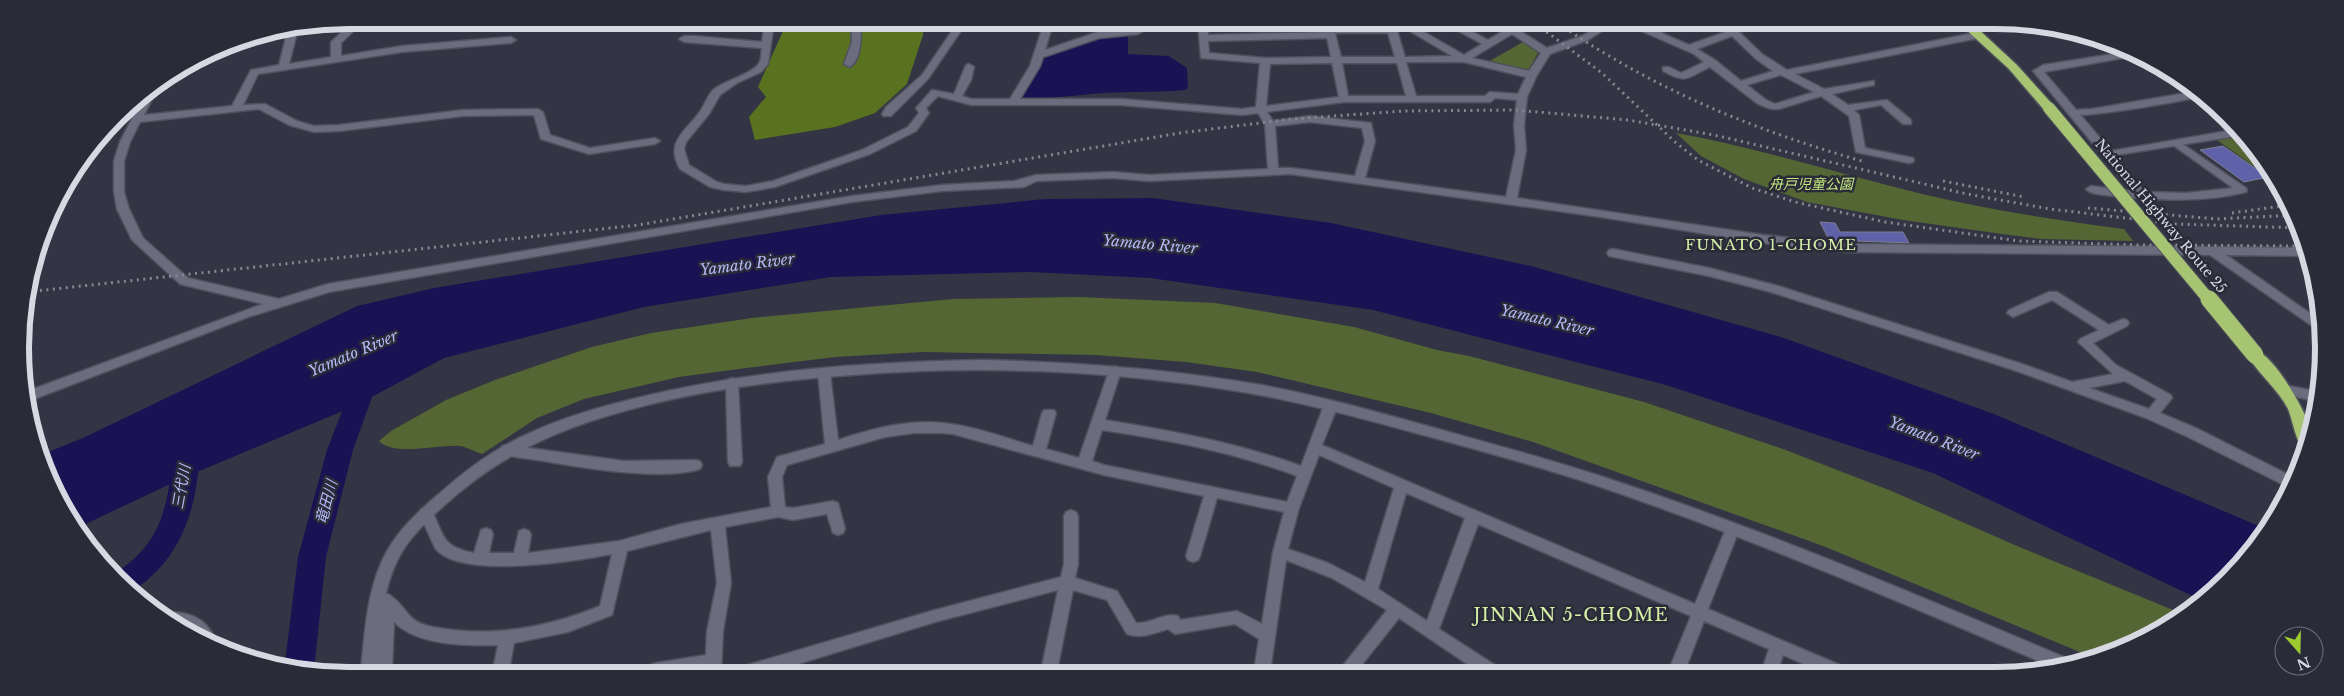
<svg xmlns="http://www.w3.org/2000/svg" width="2344" height="696" font-family="'Libre Baskerville','Noto Sans JP',serif">
  <style>
    .green { fill: #546633 }
    .forest { fill: #59721f }
    .water { fill: #1b1253 }
    .lines { fill: none; stroke-linecap: round; stroke-linejoin: round }
    .river { fill: #1b1253; fill-rule: evenodd }
    .building { fill: #5f61a9; stroke: #7d7f90 }
    .street-casing { stroke: #50515d; stroke-width: 3 }
    .secondary-casing { stroke: #50515d; stroke-width: 3 }
    .highway-casing { stroke: #50515d; stroke-width: 3 }
    .street { fill: #6b6d7e; fill-rule: evenodd }
    .secondary { fill: #6b6d7e; fill-rule: evenodd }
    .highway { fill: #a7c472; fill-rule: evenodd }
    .rail { stroke: #868793; stroke-width: 3; stroke-dasharray: 2 4.5; stroke-linecap: butt }
    .highway-bridge-far1-casing { stroke: #50515d; stroke-width: 14; stroke-linecap: butt }
    .highway-bridge-casing { stroke: #50515d; stroke-width: 19; stroke-linecap: butt }
    .highway-bridge-far1 { stroke: #a7c472; stroke-width: 12 }
    .highway-bridge { stroke: #a7c472; stroke-width: 17 }
    .labels { text-anchor: middle; dominant-baseline: central; stroke-width: 5; stroke-linejoin: round; paint-order: stroke }
    .park-label { font-size: 14px; font-style: italic; fill: #c4ea7d; stroke: #2a2b39 }
    .street-label { font-size: 14px; fill: #d7d8e1; stroke: #2a2b39 }
    .water-label { font-size: 15px; font-style: italic; fill: #b4baf6; stroke: #2a2b39 }
    .neighbourhood-label { font-size: 15px; letter-spacing: 1px; fill: #d4efa6; stroke: #2a2b39 }
    .near-neighbourhood-label { font-size: 18px; letter-spacing: 1px; fill: #d4efa6; stroke: #2a2b39 }
    .rim { fill: none; stroke: #d7d8e1; stroke-width: 6 }
  </style>
  <rect width="100%" height="100%" fill="#343544"/>
  <path class="green" d="M1523 42 1539 51 1529 69 1522 70 1488 62Z
    M1676 133C1759 148 1840 174 1922 194 1989 210 2056 220 2124 229L2133 241 2041 239 2002 234 1903 220 1807 202 1744 179 1701 156Z
    M2244 136 2269 166 2275 177 2272 179 2217 140Z
    M1078 297 1215 303 1354 327 1437 350 1469 356 1644 402 1783 449 1894 492 2017 546 2183 614 2141 642 2092 657 1823 546 1533 442 1431 413 1257 372 1186 362 1096 355 923 352 835 357 746 368 679 377 584 399 537 418 482 454C475 452 467 447 460 446 438 444 395 457 379 441L391 431 446 400 495 380 592 347 651 333 752 318 953 299Z"/>
  <path class="forest" d="M787 22H923V35L907 84 875 113 835 127 755 140 749 117 766 97 758 87Z"/>
  <path class="water" d="M1108 35H1128V54L1169 56 1187 68 1188 88 1185 90C1154 93 1122 91 1091 94 1068 96 1045 99 1022 99L1020 98 1029 85 1043 56Z
    M1153 198 1331 223 1531 266 1784 338 1994 414 2266 529 2212 594 2203 601 1933 473 1666 385 1373 310 1150 278 1030 272 831 277 644 307 444 358 357 405 183 478 75 529 41 455 85 437 357 306 434 288 881 215 1045 199Z"/>
  <g class="lines">
    <path class="river" d="M368 366 377 369 380 375 353 450 326 557 314 670H284L298 557 327 450 356 375 359 369Z
      M187 436 196 439C202 449 199 461 198 473 193 522 174 565 131 592L112 575C165 543 168 502 174 446L178 439Z"/>
  </g>
  <path class="building" d="M2223 146 2268 177 2244 182 2200 150Z
    M1820 222 1835 223 1840 232H1903L1909 243 1829 240Z"/>
  <g class="lines">
    <defs>
      <path id="street" d="M355 20H365L341 43V56L402 46 511 37 516 40 511 43 402 52 258 74 243 105 265 104 297 121 314 126 339 125 463 110 538 109 543 112 550 135 590 148 655 138 660 141 655 144 589 154 541 139 534 115 463 116 339 131 314 132 289 125 259 109 140 122 130 142 124 161V192L129 209 143 238 188 278 279 299 328 284 852 196 942 185 1014 181 1036 175 1113 172 1149 175 1268 169 1265 124 1258 113 1242 115 1121 105H971L938 96 926 108 929 113 916 131 870 154 775 187 746 192 724 190 710 187 680 169C664 141 687 131 701 110 705 104 708 95 713 90 725 80 753 74 759 63 762 59 761 52 762 48L684 42 679 39 684 36H694L762 42 765 22H773V24L783 22H797L773 30 768 64 761 72 737 83 720 95 709 114 686 142 684 149 689 165 717 182 724 184 746 186 773 181 862 150 908 127 919 113 916 108 932 90 954 94 966 65 969 64 974 67 971 80 962 96 971 99H1010L1030 66 1044 23H1053L1045 50 1098 32 1138 28 1143 31 1138 34 1099 38 1043 57 1040 66 1020 99H1121L1242 109 1256 107 1260 63 1201 58 1198 23H1208V35L1326 32 1325 24H1333L1334 27H1386L1385 24H1395L1405 57 1452 56 1398 24H1410L1464 55 1482 44 1446 24H1458L1488 40 1505 30 1498 24H1509L1547 48 1582 36 1601 25H1611L1588 40 1550 54 1537 75 1527 97 1524 125 1526 150 1517 198 1763 235 1846 244 2307 248 2308 256 2226 255 2321 321 2322 331 2318 330 2210 255 1846 252 1763 243 1601 217 1290 174 1149 181 1113 178 1037 181 1024 187 942 191 852 202 329 292 248 317 29 401 28 391 263 304 180 284 132 240 117 209 114 192V161L120 142 138 107 127 108 131 102 141 100 145 93 155 87 157 89 144 115 232 106 251 70 279 65 289 26 299 25 289 64 331 57V42ZM1335 33H1388L1395 57H1341ZM1512 34 1541 53 1529 71 1472 58ZM1327 38 1331 57 1265 58 1209 53 1208 41ZM1406 62H1464L1526 77 1518 94 1490 92 1485 96H1416ZM1332 63 1339 97 1266 106 1270 64ZM1342 63H1397L1406 96H1348ZM1495 98 1517 100 1514 125 1516 150 1506 197 1365 178 1375 141 1371 123 1310 116 1273 121 1267 112 1344 102H1490ZM1310 122 1362 128 1365 141 1355 176 1290 168H1278L1275 126Z
        M851 22H861C861 33 862 62 849 67L844 64 852 42Z
        M958 22H967L928 79 891 116H883L882 114 886 107 922 75Z
        M1628 25H1641L1652 30 1664 25H1677L1661 33 1689 45 1728 31 1723 25 1735 27 1767 25 1739 32 1762 54 1787 70 1979 32 1984 35 1979 38 1795 74 1824 89 1874 81V85L1832 94 1848 105 1887 100 1911 120V124H1903L1881 105 1854 110 1859 115 1865 148 1913 158 1914 160 1913 162 1909 163 1856 152 1849 116 1821 96 1779 109H1771L1758 104 1710 67C1686 78 1687 84 1663 71V67H1669L1681 73 1704 62 1694 54ZM1732 36 1756 59 1773 71 1741 81 1715 60 1697 49ZM1781 75 1814 92 1775 104 1766 100 1747 85Z
        M187 67 185 75 173 76Z
        M2198 91 2204 96C2186 100 2076 121 2068 113L2073 110 2092 109Z
        M2177 140 2246 188 2247 190 2246 192C2203 203 2158 200 2115 196 2106 195 2091 195 2086 189L2091 186 2132 191 2103 155 2108 152 2112 153 2145 192 2186 193 2233 188 2173 145 2172 143Z
        M1613 249 1709 268 1778 286 2022 364 2072 382 2113 374 2078 342 2080 339 2099 330 2052 300 2013 317 2007 313 2009 310 2049 292H2057L2109 325 2123 319 2127 320 2129 323 2127 326 2093 343 2116 365 2171 395 2172 398 2160 413 2198 429 2293 477 2290 487 2286 486 2188 437 2146 418 2014 370 1771 292 1709 276 1609 256 1607 253 1609 250ZM2125 381 2157 399 2149 409 2089 388Z
        M1115 366 1121 371 1105 420C1172 431 1238 443 1301 466L1324 405 1326 402H1336L1338 405 1322 445 1695 604 1727 526 1732 524 1737 526 1739 530 1708 609 1847 668 1849 673H1824L1783 655 1777 673H1761L1769 649 1704 621 1684 673 1668 672 1691 616 1478 524 1439 629 1498 667 1500 672H1479L1399 618 1356 672H1338L1387 610 1332 578 1286 560 1270 672H1254L1259 639 1235 624 1175 634 1168 629C1154 633 1142 639 1127 634L1107 600 1073 590 1057 671H1041L1058 590 935 622 775 671H743L745 666 751 664 935 610 1061 577 1064 564V516L1066 512 1071 510 1076 512 1078 516V564L1075 578 1117 591 1136 623C1150 624 1165 612 1178 616L1180 620 1237 611 1262 624 1273 552 1284 512 1217 498 1200 556 1198 560 1193 562 1188 560 1186 556 1204 496 1104 475 953 434 943 433H914L885 437 787 465 782 477 785 507 793 508 833 501 838 503 845 529 843 533 838 535 833 533 827 514 793 520 778 517 725 527 731 583 723 631 721 671 705 670V668L693 670H648L650 665 656 663 706 655 707 631 717 583 711 530 627 551 612 615 568 632 514 643 509 670H493L498 645C467 646 418 646 394 622L392 670H376L380 604 379 600 381 596C384 594 388 593 391 596 409 609 406 622 433 627 491 638 547 628 600 606L612 554C576 561 459 580 435 548L419 513 421 509 426 507 431 509C445 536 440 546 474 553L481 530 486 528 491 530 493 534 489 553H514L519 531 524 529 529 531 531 535 528 553 619 541 681 524 771 507 768 477 777 457 825 444 818 373 824 368 830 373 838 440C874 428 912 418 951 424 979 428 1006 438 1033 446L1042 413 1044 410H1054L1056 413 1046 449 1079 458 1109 371ZM1102 430C1169 440 1234 452 1297 476L1287 502 1104 465 1092 461ZM1319 455 1394 488 1365 582 1328 563 1288 549 1299 508ZM1406 493 1465 518 1427 621 1378 589Z
        M732 378 737 380 738 383 742 462 740 466H730L728 462 726 383 727 380Z
        M507 445 624 461 695 460 700 461 702 465 700 469C663 481 583 468 544 461 530 459 515 458 502 454L500 450 502 446Z
        M163 612C187 611 204 616 215 638L213 641C204 637 197 631 188 627 175 621 171 625 157 614Z"/>
      <path id="secondary" d="M2133 51 2140 55 2044 72 2111 151 2239 129 2243 135 2104 157 2033 71 2043 65Z
        M2152 61 2178 75 2209 100H2201L2153 65Z
        M983 360C1076 362 1169 369 1261 385 1321 396 1380 413 1438 429 1492 444 1545 458 1597 475 1758 527 1915 594 2071 660L2072 663 2055 668C1903 603 1749 537 1592 484 1541 467 1489 453 1438 439 1371 421 1305 402 1237 391 1110 370 980 365 852 375 783 380 714 388 647 405 570 424 507 449 447 503 429 519 409 537 398 559 381 593 380 633 377 670H361C365 631 367 588 386 553 399 529 420 510 440 493 467 469 497 447 530 433 564 417 600 407 637 398 750 370 867 362 983 360Z
        M2285 385 2320 392 2319 402 2280 393 2279 390 2280 387Z"/>
      <path id="highway" d="M1962 26H1975L2017 65 2053 105 2055 108 2053 111H2045L2009 69Z
        M2255 350C2275 356 2304 409 2311 429L2304 448C2297 446 2292 418 2288 409 2278 389 2259 375 2247 355L2250 351Z"/>
    </defs>
    <use href="#street" class="street-casing"/>
    <use href="#secondary" class="secondary-casing"/>
    <use href="#highway" class="highway-casing"/>
    <use href="#street" class="street"/>
    <use href="#secondary" class="secondary"/>
    <use href="#highway" class="highway"/>
    <path class="rail" d="M1536 24 1602 73 1675 142 1698 160 1752 188 1795 202 1885 222 2019 241 2139 245 2306 246
      M1559 24C1655 90 1754 130 1865 162
      M1943 181 2024 197
      M2088 208 2217 219 2295 215
      M2232 213 2289 205
      M27 292 638 225 1180 133 1292 119 1404 111 1515 110 1628 120 1714 135 1967 194 2050 209 2175 224 2301 228"/>
    <defs>
      <path id="highway-bridge-far1" d="M2049 108 2210 301"/>
      <path id="highway-bridge" d="M2209 299 2255 355"/>
    </defs>
    <use href="#highway-bridge-far1" class="highway-bridge-far1-casing"/>
    <use href="#highway-bridge" class="highway-bridge-casing"/>
    <use href="#highway-bridge-far1" class="highway-bridge-far1"/>
    <use href="#highway-bridge" class="highway-bridge"/>
  </g>
  <g class="labels">
    <g class="park-label">
      <text x="1811" y="184">舟戸児童公園</text>
    </g>
    <g class="street-label">
      <text transform="translate(2161 216) rotate(50)">National Highway Route 25</text>
    </g>
    <g class="water-label">
      <text transform="translate(1150 244) rotate(5)">Yamato River</text>
      <text transform="translate(747 264) rotate(-7)">Yamato River</text>
      <text transform="translate(1547 320) rotate(13)">Yamato River</text>
      <text transform="translate(353 353) rotate(-23)">Yamato River</text>
      <text transform="translate(1934 438) rotate(21)">Yamato River</text>
      <text transform="translate(181 487) rotate(-80)">三代川</text>
      <text transform="translate(326 502) rotate(-75)">竜田川</text>
    </g>
    <g class="neighbourhood-label">
      <text x="1771" y="244">FUNATO 1-CHOME</text>
    </g>
    <g class="near-neighbourhood-label">
      <text x="1571" y="615">JINNAN 5-CHOME</text>
    </g>
  </g>
  <path d="M0 0H2344V696H0ZM348 29H1996A319 319 0 0 1 2315 348V348A319 319 0 0 1 1996 667H348A319 319 0 0 1 29 348V348A319 319 0 0 1 348 29Z" fill="#2a2b39" fill-rule="evenodd"/>
  <path class="rim" d="M348 29H1996A319 319 0 0 1 2315 348V348A319 319 0 0 1 1996 667H348A319 319 0 0 1 29 348V348A319 319 0 0 1 348 29Z"/>
  <g transform="translate(2299 651) rotate(160)"><circle r="24" fill="#2a2b39" stroke="#6f707c"/>
  <path d="M0-4L9 19L0 12L-9 19Z" fill="#9dca2f"/>
  <text y="-8" font-size="14" font-weight="bold" text-anchor="middle" fill="#d7d8e1">N</text>
  </g>
</svg>
